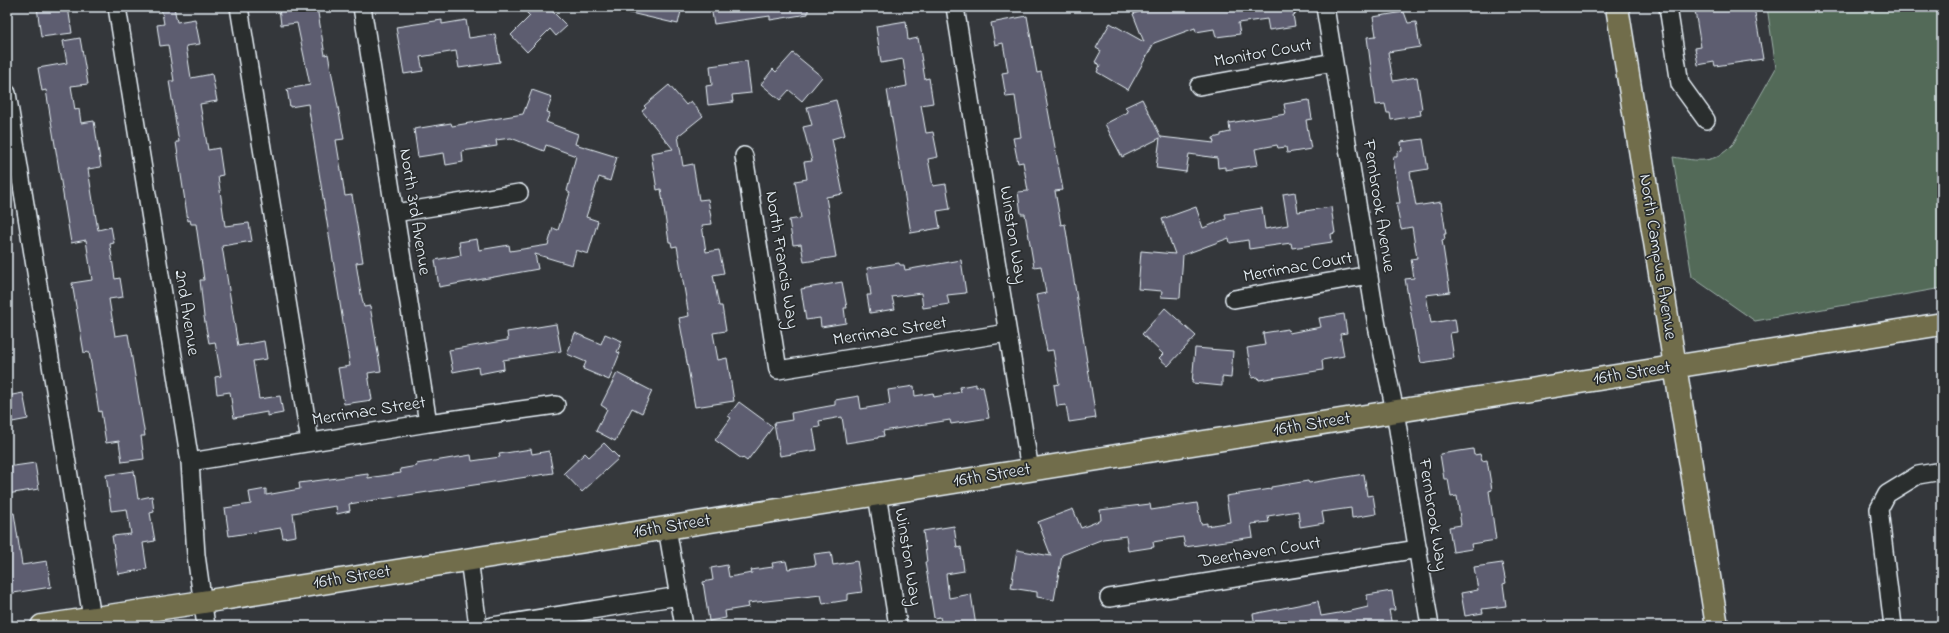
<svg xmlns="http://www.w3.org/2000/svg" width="1949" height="633" font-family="'Indie Flower',sans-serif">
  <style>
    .green { fill: #526b59; stroke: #9daea8 }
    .building { fill: #5d5d6f; stroke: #e8f1f8 }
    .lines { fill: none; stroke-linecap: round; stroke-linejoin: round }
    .minor-casing { stroke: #e8f1f8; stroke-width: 20 }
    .major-casing { stroke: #e8f1f8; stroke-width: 25 }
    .minor { stroke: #2a2d2e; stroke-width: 17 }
    .major { stroke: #716d4b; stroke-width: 22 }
    .labels { text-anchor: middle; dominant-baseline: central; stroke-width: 3.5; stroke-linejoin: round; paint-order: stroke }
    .street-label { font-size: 18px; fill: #e8f1f8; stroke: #2a2d2e }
  </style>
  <rect width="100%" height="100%" fill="#34373b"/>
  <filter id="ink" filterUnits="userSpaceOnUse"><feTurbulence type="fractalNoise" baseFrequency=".025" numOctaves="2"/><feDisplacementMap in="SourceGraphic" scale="8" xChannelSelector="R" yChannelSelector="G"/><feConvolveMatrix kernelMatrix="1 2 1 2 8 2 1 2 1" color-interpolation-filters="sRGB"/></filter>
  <g filter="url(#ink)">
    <path class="green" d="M1767 7H1942V288L1755 321 1692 277 1673 157C1699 161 1714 165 1733 144L1776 68Z"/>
    <path class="building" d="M37 7H68L72 33 41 37Z
      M161 7H174L177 22 195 19 200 44 186 46 191 78 212 74 217 101 200 104 208 150 219 148 223 175 218 176 225 226 249 223 252 241 222 246 238 346 264 341 267 359 253 361 259 399 280 396 283 413 267 416V412L234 418 230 392 217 394 215 377 221 376 215 342 209 343 204 317 200 280H204L196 224H191L190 220 188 221 176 142H179L169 81H174L168 45 160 46 157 25 164 24Z
      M286 7H317L325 55 328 54 344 139 336 140 342 176 345 196 352 195 363 262 356 263 361 294 364 307 370 306 381 371 368 373 372 400 344 404 338 368 350 366 308 104 290 107 287 89 310 85 297 23 281 25 279 8Z
      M521 7H548L567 26 556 36 550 29 527 52 511 35 530 16Z
      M626 7H682L678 24 626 12Z
      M711 7H808V14L770 20V16L714 24Z
      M1152 7H1296V14L1293 15 1295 26 1269 30 1267 19 1238 23 1240 34 1216 37 1214 29 1196 32 1195 28 1154 43 1128 90 1097 72 1100 65 1095 62 1101 51 1096 48 1110 23 1144 42 1133 14Z
      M1698 7H1754L1763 59 1715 66 1714 62 1698 65 1695 48 1701 47 1695 11H1699Z
      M1404 12 1408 23 1416 22 1420 47 1388 52 1393 81 1417 77 1422 109 1420 110 1421 115 1391 120 1390 113H1387L1385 104 1376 105 1367 37 1376 36 1373 17Z
      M1027 16 1037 73 1041 72 1059 169 1063 190 1055 191 1061 225 1065 224 1096 418 1069 422 1066 405 1057 406 1054 385 1059 384 1053 350 1047 351 1036 295 1046 293 1041 266 1034 267 1025 214H1021L1018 192 1028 191 1023 162 1018 163 1013 138 1021 137 1015 96 1006 97 1002 73 1008 72 1003 43 995 45 991 23Z
      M442 20V24L466 20 469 38 495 34 500 62 459 68 456 51 420 57 423 71 404 74 396 27Z
      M906 21 908 40 918 38 925 79 929 78 933 103 921 105 926 133 933 132 938 157 928 159 933 186 946 184 950 209 937 211 940 228 911 233 887 90 907 86 903 59 881 63 876 26Z
      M80 38 88 84 71 86 75 110 79 109 81 123 94 121 101 167 88 169 92 195 98 230 111 227 114 243 110 244 115 279 120 278 123 297 109 299 115 336 128 334 145 436H141L144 459 122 462 119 441 106 443 101 411 99 412 89 352 84 353 72 283 92 280 86 240 71 243 46 90 42 91 38 68 67 63 63 41Z
      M793 53 822 77 802 101 789 90 780 100 761 84 773 69 776 72Z
      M747 61 751 93 732 95 733 102 708 105 706 86 712 85 710 66Z
      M669 85 686 105 691 101 703 116 678 136 683 166 693 164 699 200 708 199 712 224 702 225 706 252 719 250 724 273 713 275 719 306H722L726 331 713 333 718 360 727 358 734 401 695 407 679 318 689 316 677 246 672 247 671 242H669L661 189 657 190 651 153 673 149 642 111 646 108 644 106Z
      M532 90 552 97 547 112 550 113 546 122 578 134 575 144 617 157 610 181 599 177 586 217 598 221 588 254 576 250 572 265 535 254 538 269 439 287 435 260 461 255 459 242 477 239 479 250 509 245 510 251 548 245 553 228 558 230 570 193 567 191 576 156 546 145 544 151 511 138 496 140 497 146 462 151 463 162 446 165 444 153 418 157 414 129 451 123 452 126 523 114Z
      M1142 99 1161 137 1214 143 1213 138 1221 136V134L1230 132 1229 123 1286 114 1284 104 1309 100 1312 119 1306 120 1311 149 1287 153 1286 147 1278 148 1277 145 1255 149 1258 165 1225 170V167L1218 168 1217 158 1189 154 1186 172 1156 168 1160 138 1122 157 1105 124 1128 112 1125 107Z
      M836 100 845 135 832 139 843 194 826 197 836 257 804 262 801 244 793 245 789 220 801 218 795 181 807 179 804 162 812 161 803 127 812 125 807 107Z
      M1423 139 1428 169 1410 172 1416 206 1441 202 1446 234H1444L1445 239 1442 240 1450 292 1426 295 1431 323 1455 319 1457 332 1450 333 1454 358 1421 363 1418 348H1417L1405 279 1414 278 1411 259 1417 258 1412 227 1401 229 1396 203H1400L1393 157H1397V152L1402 151 1401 142Z
      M1295 192 1298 212 1331 207 1335 233 1331 234 1332 242 1292 248 1291 243 1249 249 1248 240 1230 243 1229 238 1183 255 1180 298 1161 297 1162 291 1138 289 1141 251 1175 254 1162 219 1196 207 1203 228 1226 219 1225 214 1262 208 1265 229 1288 225 1283 194Z
      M961 260 966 293 947 295 949 304 923 308 921 293 892 297 895 309 870 313 867 295H871L867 268 899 263 900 265H904L905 270Z
      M842 282 847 308H844L846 323 821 327 820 318 806 320 801 289Z
      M1165 308 1196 336 1168 366 1159 358 1163 354 1142 334Z
      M1344 314 1347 333 1340 334 1344 356 1322 360 1323 370 1259 380 1258 377 1252 378 1247 348 1265 345 1263 333 1288 329 1289 333 1321 327 1319 318Z
      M556 324 561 351 503 360 504 369 479 374 478 367 453 372 449 350 508 340 507 332Z
      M575 333 601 344 605 334 622 341 617 352 620 353 609 380 583 369 586 362 567 354Z
      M1195 348 1233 351 1231 378 1222 377V386L1192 383Z
      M617 373 652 391 642 413 632 408 615 441 596 431 607 409 601 405Z
      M976 384V387L983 386 989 418 951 424 950 420 883 431 884 436 878 437V438L846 443 842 417 819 421 820 427 813 428 817 450 780 456 774 423 792 420 791 413 835 405V400L859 396 861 409 890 404 888 390 914 386 915 396 933 393 934 397 961 392 960 387Z
      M23 393 28 419 7 423V396Z
      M739 402 773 427 747 461 743 458 742 459 715 440 731 418 728 416Z
      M604 443 619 458 582 492 564 473 585 453 589 457Z
      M531 449 532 454 549 451 553 473 349 504 350 511 337 514 336 506 293 513 296 536 283 538 281 528 229 536 225 508 251 504 249 492 266 489V495L300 489 299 483 368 474V478L401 473 400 469 417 466 416 464 471 455 472 461 500 457 499 454Z
      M1473 449 1474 455 1480 454 1482 461 1487 460 1492 490 1489 491 1496 540 1471 544 1472 549 1453 552 1449 527 1461 525 1457 496 1451 497 1448 479H1444L1440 454Z
      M35 463 39 489 7 494V467Z
      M134 471 138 499 152 496 154 512 150 513 155 541 143 543 147 569 118 574 112 536 131 534 127 509 111 511 106 475Z
      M1364 474 1367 496 1373 495 1376 514 1352 518 1351 508 1322 512 1324 523 1300 527 1298 511 1268 516 1269 522 1251 524 1253 537 1185 547 1183 537 1153 542 1154 547 1128 551 1126 536 1103 539 1062 555 1054 600 1037 597V592L1011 588 1017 550 1051 556 1038 522 1073 509 1081 528 1101 520 1100 510 1150 504 1151 510 1197 503 1201 524 1207 523V526L1230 522 1226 496 1271 489V487L1308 481 1309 483Z
      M14 513 22 565 47 561 51 587 7 594V514Z
      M954 526 957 548 961 547 964 571 946 574 949 598 971 594 976 626H942L940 617 934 618 925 562H927L923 531Z
      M831 552 833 565 857 561 862 592 848 594V600L823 604 821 595 748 603 749 607 725 611 726 618 709 621 703 582 713 580 711 568 727 565 729 577 752 573 751 570 773 567 772 563 786 561 788 569 816 565 814 554Z
      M1502 563 1506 583 1503 584 1506 606 1482 609 1483 613 1465 616 1461 593 1478 590 1474 567Z
      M1392 591 1395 610H1389L1392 626H1255L1253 614 1318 601 1321 616 1351 611 1368 607 1367 595Z"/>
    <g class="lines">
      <defs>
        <path id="minor" d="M117 7 190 462 196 555 206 626
          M239 7 310 442
          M362 7 428 423
          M955 7 1030 470
          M1325 7 1377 326 1395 411 1430 626
          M1668 7 1680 84 1706 120
          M1199 86 1334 62
          M7 93 92 618
          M744 156 778 370 1007 333
          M395 213 519 193
          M1234 299 1369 275
          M190 462 428 423 556 405
          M877 494 898 626
          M667 528 684 626
          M469 559 478 626
          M1109 598 1418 549
          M492 626 679 596
          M1893 626 1879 509 1887 494 1918 475 1942 471"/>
        <path id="major" d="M1617 7 1717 626
          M42 626 203 602 1942 324"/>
      </defs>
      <use href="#minor" class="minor-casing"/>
      <use href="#major" class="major-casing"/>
      <use href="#minor" class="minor"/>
      <use href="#major" class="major"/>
    </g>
  </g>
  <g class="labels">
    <g class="street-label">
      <text transform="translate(1263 54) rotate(-10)">Monitor Court</text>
      <text transform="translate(1378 206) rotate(81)">Fernbrook Avenue</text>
      <text transform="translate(414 212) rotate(81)">North 3rd Avenue</text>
      <text transform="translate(1012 235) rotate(81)">Winston Way</text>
      <text transform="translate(1657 257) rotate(81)">North Campus Avenue</text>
      <text transform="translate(781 260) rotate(81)">North Francis Way</text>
      <text transform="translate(1298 268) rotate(-10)">Merrimac Court</text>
      <text transform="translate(186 313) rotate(81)">2nd Avenue</text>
      <text transform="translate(890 332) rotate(-9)">Merrimac Street</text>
      <text transform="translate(1632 374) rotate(-9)">16th Street</text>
      <text transform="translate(369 412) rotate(-9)">Merrimac Street</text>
      <text transform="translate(1312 425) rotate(-9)">16th Street</text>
      <text transform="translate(992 476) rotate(-9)">16th Street</text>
      <text transform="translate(1432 515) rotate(81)">Fernbrook Way</text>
      <text transform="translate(672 527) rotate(-9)">16th Street</text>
      <text transform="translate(1260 553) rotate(-9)">Deerhaven Court</text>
      <text transform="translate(907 557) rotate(81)">Winston Way</text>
      <text transform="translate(352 578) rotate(-9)">16th Street</text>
    </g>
  </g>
  <rect width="1949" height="633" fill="none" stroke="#2a2d2e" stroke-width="24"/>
  <rect x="12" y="12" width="1925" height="609" fill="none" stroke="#e8f1f8" stroke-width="1.5" filter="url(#ink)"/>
</svg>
